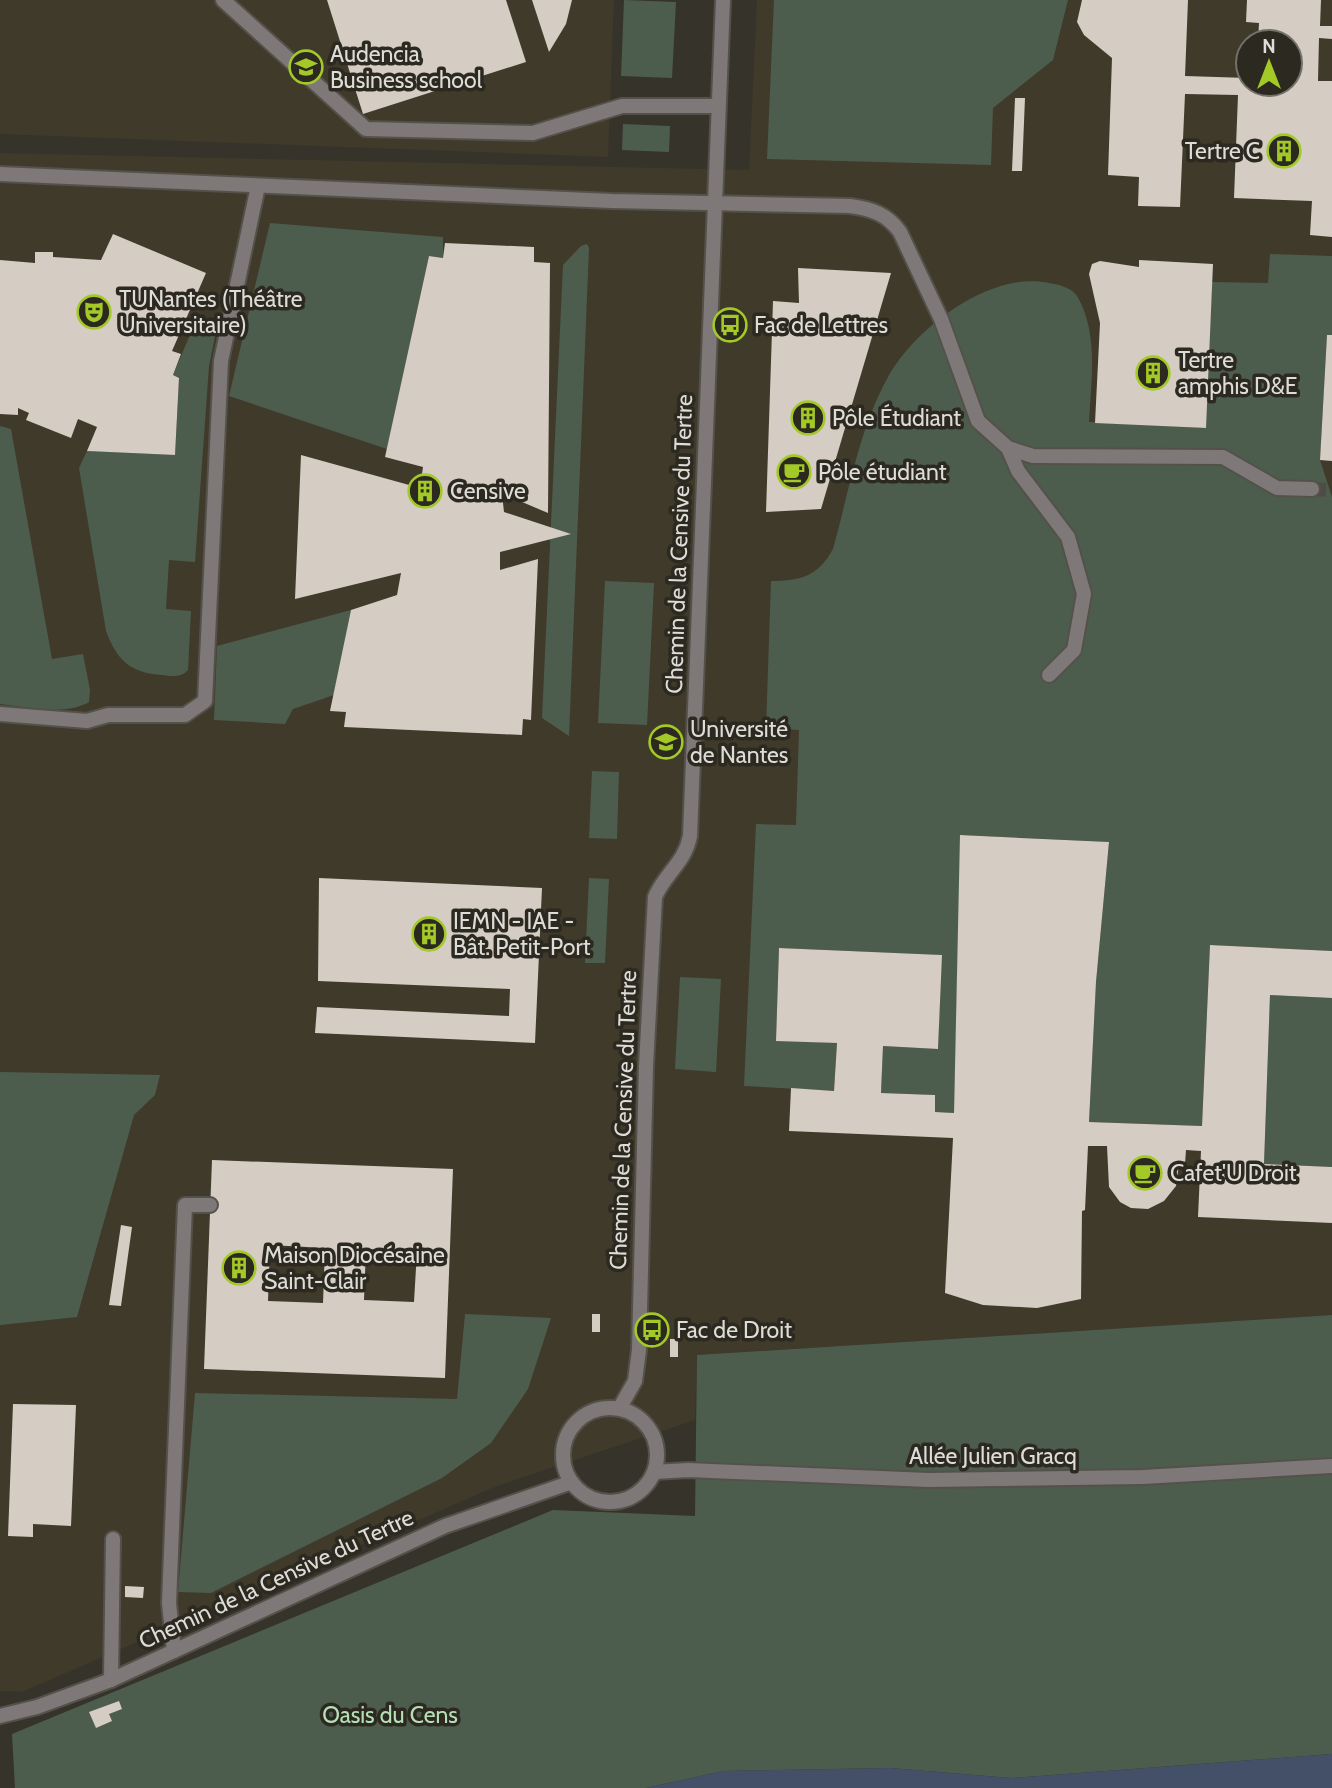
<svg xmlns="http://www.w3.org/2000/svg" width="1332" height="1788" font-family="Cabin,sans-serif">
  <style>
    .built { fill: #403a2b; fill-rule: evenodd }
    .green { fill: #4d5d4d }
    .water { fill: #445067 }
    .building { fill: #d5ccc4; fill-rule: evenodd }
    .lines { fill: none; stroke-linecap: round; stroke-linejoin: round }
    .pedestrian-tunnel { stroke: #4f4c45; stroke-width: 14; stroke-dasharray: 14 7; stroke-linecap: butt }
    .service-casing { stroke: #54514a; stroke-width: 18 }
    .pedestrian-casing { stroke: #54514a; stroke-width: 18 }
    .minor-casing { stroke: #54514a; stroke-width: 18 }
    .service { stroke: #7e7978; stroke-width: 14 }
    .pedestrian { stroke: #7e7978; stroke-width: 14 }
    .minor { stroke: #7e7978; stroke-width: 14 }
    .labels { text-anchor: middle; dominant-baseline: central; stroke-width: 7; stroke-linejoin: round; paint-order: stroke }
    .poi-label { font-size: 23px; fill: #dedcd6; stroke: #2c2921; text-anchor: start }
    .street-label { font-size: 23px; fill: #dedcd6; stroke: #2c2921 }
    .park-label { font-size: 23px; fill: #b5dfb7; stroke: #2c2921 }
  </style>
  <rect width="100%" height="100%" fill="#36332b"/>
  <path class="built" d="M0 0H614L608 157 0 134Z
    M757 0H1332V1315L697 1355 695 1420 497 1486 22 1692 0 1691V153L749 170ZM1248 42H1290V84H1248Z"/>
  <path class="green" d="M624 0 676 2 672 78 621 76Z
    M774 0H1068L1053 60 993 108 991 165 767 159Z
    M623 124 670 126 669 152 622 150Z
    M270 223 443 237V258L429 256 387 449 229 396Z
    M587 244 589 248 569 736 542 718 563 265 581 246Z
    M1270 254 1332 256V335H1327L1320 460 1332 497V951L1210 945 1202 1126 1089 1122 1096 982 1109 842 961 835 954 1113 935 1112V1095L881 1093 883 1046 938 1049 941 955 779 948 776 1040 837 1043 834 1091 744 1086 756 824 796 825 799 730 766 728 771 581C801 581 818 576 833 549 849 492 859 429 888 377 915 328 991 270 1049 283 1059 285 1071 287 1077 296 1099 333 1091 381 1089 422L1205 428 1212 282 1268 283Z
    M198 316 218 321 209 366 195 562 169 560 166 609 191 611 188 670C181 678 172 676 162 675 130 673 117 660 106 631L79 468 87 451 175 455 179 378 173 375Z
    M0 426 11 429 52 659 83 654 90 690 89 702C66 716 25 707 0 704Z
    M605 581 654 583 647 725 598 723Z
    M351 610 334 695 293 709 285 724 214 720 217 646Z
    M592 771 619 772 617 839 589 838Z
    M589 878 609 879 605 963H585Z
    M680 977 721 979 716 1072 675 1069Z
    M1270 995 1332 998V1167L1264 1164Z
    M0 1072 160 1075 155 1095 134 1115 77 1317 0 1325Z
    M465 1314 551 1318 528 1389 491 1443 442 1478 211 1593 178 1592 195 1393 457 1399Z
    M1332 1315V1754L1011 1778 890 1768 723 1771 646 1788H15L12 1734 553 1510 695 1516 697 1355Z"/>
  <path class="water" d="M1332 1754V1788H646L723 1771 890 1768 1011 1778Z"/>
  <path class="building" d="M327 0H506L526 62 363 114Z
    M532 0H572L566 24 549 52Z
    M1082 0H1188L1185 76 1248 78V84H1290V42H1258L1259 23 1246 22 1247 0H1321L1320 26H1332V39L1319 38 1318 81H1332V237L1310 235 1312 201 1234 198 1238 95 1185 94 1180 207 1138 206 1139 177 1108 175 1112 58 1084 35 1077 22Z
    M1015 98H1025L1022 171H1012Z
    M113 234 206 273 172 351 181 354 173 375 179 378 175 455 87 451 97 427 78 419 71 438 26 420 29 413 18 408V415L0 414V260L35 263V252H53V257L101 260Z
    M445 243 534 247V262L550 263 548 513 503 494V503L504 512 571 534 500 552V570L538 559 531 720 523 719 522 735 344 727 346 712 330 711 351 610 397 595 401 573 295 599 301 455 420 488 423 467 385 457 429 256 443 258Z
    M1139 260 1213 264 1206 428 1095 423 1100 323 1089 274 1092 264 1100 261 1139 267Z
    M798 268 891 273 821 509 766 512 773 301 799 303Z
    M735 317H743L742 335H735Z
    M1327 335H1332V461L1320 460Z
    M679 399H687V418L679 417Z
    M960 835 1109 842 1096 982 1089 1122 1202 1126 1210 945 1332 951V998L1270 995 1264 1164 1332 1167V1223L1198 1217 1201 1151 1186 1150 1185 1164H1179L1176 1186 1164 1201 1148 1209 1131 1208 1120 1202 1109 1187 1107 1146H1088L1085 1210 1082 1211 1081 1299 1037 1308 983 1305 945 1293 953 1138 789 1131 791 1088 834 1091 837 1043 776 1041 779 948 942 955 938 1049 883 1046 881 1093 935 1095V1112L954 1113Z
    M319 878 542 888 535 1043 315 1033 317 1007 509 1016 510 989 318 981Z
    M212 1160 453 1169 445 1378 204 1369ZM270 1245 325 1248 323 1303 268 1301ZM366 1249 417 1251 414 1302 364 1300Z
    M121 1225 132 1227 121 1306 109 1305Z
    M592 1314H600V1332H592Z
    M670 1339H678V1357H670Z
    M13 1404 76 1405 71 1526 33 1524V1537L8 1536Z
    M125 1586 144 1587 143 1598 125 1597Z
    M119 1701 122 1709 109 1714 112 1721 96 1728 89 1712Z"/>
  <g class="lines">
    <path class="pedestrian-tunnel" d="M1312 489 1332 490"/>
    <defs>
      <path id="service" d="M223 0 366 129 533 133 622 106H718
        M654 1472 688 1470 928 1480 1143 1477 1332 1466
        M174 1651 169 1603 185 1205H210
        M111 1680 113 1539"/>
      <path id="pedestrian" d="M0 174 612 201 850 206C872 209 887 214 900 232L941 319 978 421 1008 448 1033 456 1223 457 1277 488 1312 489
        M1008 448 1018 471 1068 537 1084 594 1074 650 1049 675
        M0 714 87 721 108 715H185L205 701 221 361 258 186"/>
      <path id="minor" d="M563 1455a47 47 0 1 1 94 0a47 47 0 1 1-94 0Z
        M619 1409 635 1381 639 1350 646 1066 655 897C665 873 685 863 690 836L723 0
        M0 1716 37 1707 111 1680 445 1526 572 1482"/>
    </defs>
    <use href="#service" class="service-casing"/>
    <use href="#pedestrian" class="pedestrian-casing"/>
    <use href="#minor" class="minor-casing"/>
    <use href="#service" class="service"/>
    <use href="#pedestrian" class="pedestrian"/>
    <use href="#minor" class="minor"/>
  </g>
  <defs>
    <symbol id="university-ring" viewBox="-11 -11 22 22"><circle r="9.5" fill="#2c2921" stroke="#a3c927" stroke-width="1.5"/><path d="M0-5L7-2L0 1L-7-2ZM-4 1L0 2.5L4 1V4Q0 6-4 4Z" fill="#a3c927"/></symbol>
    <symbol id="building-ring" viewBox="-11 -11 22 22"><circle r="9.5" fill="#2c2921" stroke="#a3c927" stroke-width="1.5"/><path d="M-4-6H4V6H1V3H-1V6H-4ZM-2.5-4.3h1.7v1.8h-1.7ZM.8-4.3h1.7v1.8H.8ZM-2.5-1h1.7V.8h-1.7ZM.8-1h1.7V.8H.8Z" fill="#a3c927"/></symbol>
    <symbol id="theatre-ring" viewBox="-11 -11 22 22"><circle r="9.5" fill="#2c2921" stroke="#a3c927" stroke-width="1.5"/><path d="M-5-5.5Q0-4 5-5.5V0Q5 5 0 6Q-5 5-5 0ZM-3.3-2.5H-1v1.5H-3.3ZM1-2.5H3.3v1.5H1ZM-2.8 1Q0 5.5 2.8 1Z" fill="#a3c927"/></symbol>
    <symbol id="bus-ring" viewBox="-11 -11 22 22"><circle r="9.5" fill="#2c2921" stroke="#a3c927" stroke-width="1.5"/><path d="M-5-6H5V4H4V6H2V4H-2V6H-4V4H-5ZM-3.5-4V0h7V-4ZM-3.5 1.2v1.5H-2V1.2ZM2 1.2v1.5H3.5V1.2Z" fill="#a3c927"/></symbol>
    <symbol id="cafe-ring" viewBox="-11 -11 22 22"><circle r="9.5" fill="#2c2921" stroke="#a3c927" stroke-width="1.5"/><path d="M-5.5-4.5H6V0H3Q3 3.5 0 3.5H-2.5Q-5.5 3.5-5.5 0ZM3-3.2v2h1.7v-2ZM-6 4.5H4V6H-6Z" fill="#a3c927"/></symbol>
  </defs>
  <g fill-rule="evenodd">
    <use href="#university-ring" x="287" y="48" width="38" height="38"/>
    <use href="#building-ring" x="1265" y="132" width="38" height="38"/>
    <use href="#theatre-ring" x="75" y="293" width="38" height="38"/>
    <use href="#bus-ring" x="711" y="306" width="38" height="38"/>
    <use href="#building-ring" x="1134" y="354" width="38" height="38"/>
    <use href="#building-ring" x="789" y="399" width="38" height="38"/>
    <use href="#cafe-ring" x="775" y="453" width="38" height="38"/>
    <use href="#building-ring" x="406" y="472" width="38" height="38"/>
    <use href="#university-ring" x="647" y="723" width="38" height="38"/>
    <use href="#building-ring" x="410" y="915" width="38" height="38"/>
    <use href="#cafe-ring" x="1126" y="1154" width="38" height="38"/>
    <use href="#building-ring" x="220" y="1249" width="38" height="38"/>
    <use href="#bus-ring" x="633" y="1311" width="38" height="38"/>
  </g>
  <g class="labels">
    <g class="poi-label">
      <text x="330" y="54">Audencia<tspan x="330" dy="26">Business school</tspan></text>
      <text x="1260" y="151" text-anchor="end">Tertre C</text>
      <text x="119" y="299">TUNantes (Théâtre<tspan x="119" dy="26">Universitaire)</tspan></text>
      <text x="754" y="325">Fac de Lettres</text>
      <text x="1178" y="360">Tertre<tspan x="1178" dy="26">amphis D&amp;E</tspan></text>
      <text x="832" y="418">Pôle Étudiant</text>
      <text x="818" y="472">Pôle étudiant</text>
      <text x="450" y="491">Censive</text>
      <text x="690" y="729">Université<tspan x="690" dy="26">de Nantes</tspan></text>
      <text x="453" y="921">IEMN - IAE -<tspan x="453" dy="26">Bât. Petit-Port</tspan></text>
      <text x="1170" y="1173">Cafet'U Droit</text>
      <text x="264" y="1255">Maison Diocésaine<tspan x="264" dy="26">Saint-Clair</tspan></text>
      <text x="676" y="1330">Fac de Droit</text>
    </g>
    <g class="street-label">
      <text transform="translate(679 544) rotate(-88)">Chemin de la Censive du Tertre</text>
      <text transform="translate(623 1120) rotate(-88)">Chemin de la Censive du Tertre</text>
      <text x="993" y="1456">Allée Julien Gracq</text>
      <text transform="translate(276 1579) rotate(-25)">Chemin de la Censive du Tertre</text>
    </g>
    <g class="park-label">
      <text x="390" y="1715">Oasis du Cens</text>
    </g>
  </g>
  <g transform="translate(1269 63)"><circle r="33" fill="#2c2921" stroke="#737169" stroke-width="2"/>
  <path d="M0-5L12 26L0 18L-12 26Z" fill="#a3c927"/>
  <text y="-10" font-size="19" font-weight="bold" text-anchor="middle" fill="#dedcd6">N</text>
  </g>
</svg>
